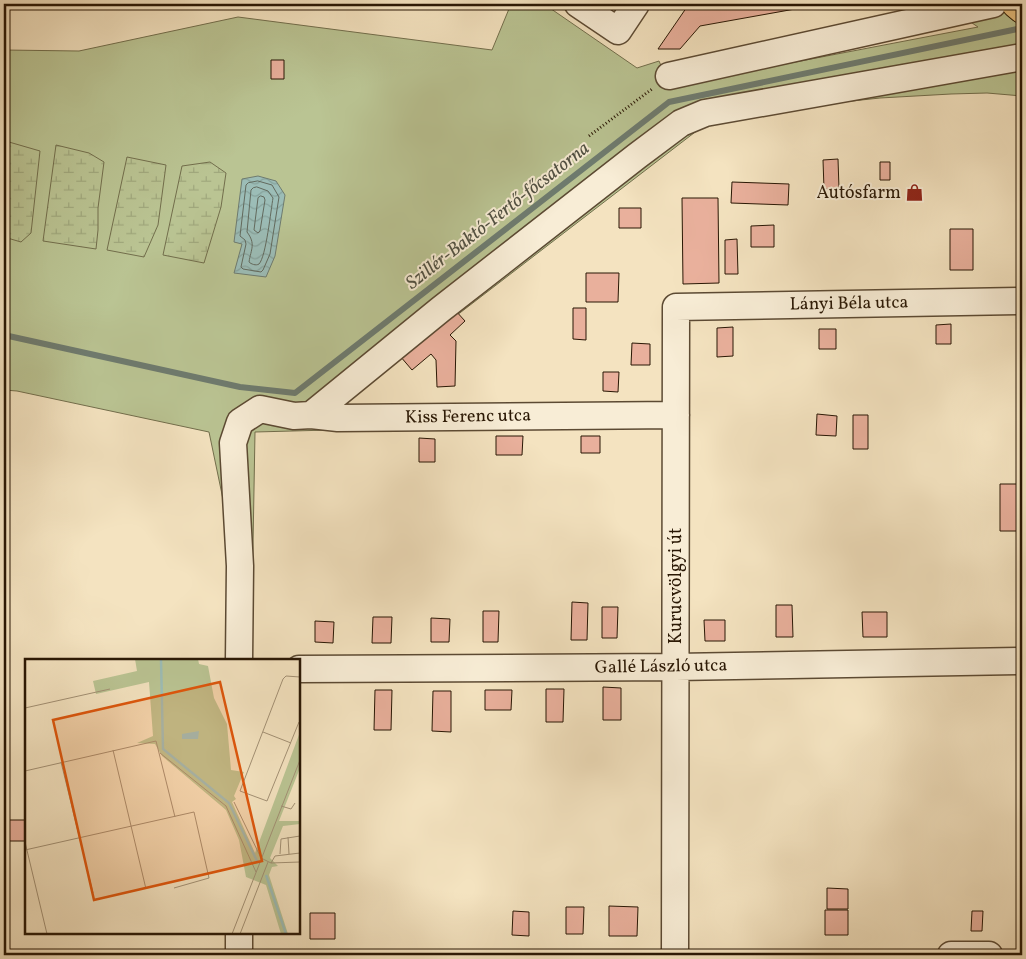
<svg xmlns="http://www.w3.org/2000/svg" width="1026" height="959" font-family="Vollkorn,serif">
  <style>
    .grass { fill: #bac493; stroke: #726e4c }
    .wetland { fill: url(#wetland-marsh); stroke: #726e4c }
    .water { fill: url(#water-waves); stroke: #6e7b6f }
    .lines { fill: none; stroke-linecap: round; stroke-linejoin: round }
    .shore { stroke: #626a5e; stroke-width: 1 }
    .stream { stroke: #6e7b6f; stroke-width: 6 }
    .building { fill: #e9b09c; stroke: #291704 }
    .minor-casing { stroke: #5c4a33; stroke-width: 29 }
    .major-casing { stroke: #291704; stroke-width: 30 }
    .path { stroke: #291704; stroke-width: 3; stroke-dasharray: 1 2.5; stroke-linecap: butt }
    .minor { stroke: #f8edd6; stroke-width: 26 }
    .major { stroke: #eac280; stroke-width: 28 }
    .labels { text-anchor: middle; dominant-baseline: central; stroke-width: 4; stroke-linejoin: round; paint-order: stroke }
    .poi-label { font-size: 18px; fill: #291704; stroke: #f8edd6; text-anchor: end }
    .street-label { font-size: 18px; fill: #291704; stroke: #f8edd6 }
    .water-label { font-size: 19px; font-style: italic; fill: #515143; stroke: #f8edd6 }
    .inset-river { fill: none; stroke: #9cbdb7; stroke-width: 2.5 }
    .inset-road { fill: none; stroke: #a39175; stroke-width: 1 }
    .view { fill: #de560c; fill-opacity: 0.15; stroke: #de560c; stroke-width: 2.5 }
    .inset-edge { fill: none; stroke: #291704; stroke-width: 2.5 }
  </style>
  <defs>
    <pattern id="wetland-marsh" width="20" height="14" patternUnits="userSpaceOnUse" patternTransform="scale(1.25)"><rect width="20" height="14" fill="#bac493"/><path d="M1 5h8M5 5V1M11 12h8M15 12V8" fill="none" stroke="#a0a87d"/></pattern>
    <pattern id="water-waves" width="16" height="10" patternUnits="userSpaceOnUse" patternTransform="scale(1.25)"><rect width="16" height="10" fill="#9cbdb7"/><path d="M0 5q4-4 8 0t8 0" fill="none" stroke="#86a29c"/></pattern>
  </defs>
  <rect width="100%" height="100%" fill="#f4e3c0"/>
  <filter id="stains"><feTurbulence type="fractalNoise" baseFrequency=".004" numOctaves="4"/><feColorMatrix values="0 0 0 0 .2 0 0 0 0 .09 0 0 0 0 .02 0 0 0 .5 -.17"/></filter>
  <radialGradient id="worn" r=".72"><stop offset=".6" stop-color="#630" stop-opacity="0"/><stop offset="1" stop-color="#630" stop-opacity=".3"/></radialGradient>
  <path class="grass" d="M511 4H544L637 68 659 61 670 86 978 27 944 4H1022V96L987 93 951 94 880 98 805 106 703 126 331 412 330 430 255 432 251 660 229 528 209 432 17 391 4 390V50L79 51 238 17 492 50Z"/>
  <path class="wetland" d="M9 142 40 151 31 233 21 242 4 237V143Z
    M56 145 89 153 104 162 98 208V230L96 249 43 241Z
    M127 157 166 165 158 225 144 257 107 250Z
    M210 162 226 173 221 207 204 263 163 255 182 166Z"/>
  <path class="water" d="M258 176 276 181 285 195 275 256 266 277 234 273 242 244 234 242 242 179Z"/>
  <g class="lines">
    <path class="shore" d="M258 181 272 185 279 197 270 254 263 270 261 272 243 269 241 267 246 244 245 240 240 236 246 185 248 183Z
      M257 187 268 191 273 198C271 209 266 257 259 264 256 266 251 264 249 262 251 249 256 244 247 232L251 190 253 188Z
      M261 196 264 197 265 200 260 231 258 233 254 230 258 198Z"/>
    <path class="stream" d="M4 335 240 387 295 393 669 102 1022 28"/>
  </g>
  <path class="building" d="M689 4H823L700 26 680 49H658Z
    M271 60H284V79H271Z
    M838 159 839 189H824L823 160Z
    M880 162H890V180H880Z
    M732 182 789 184 788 205 731 203Z
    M682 198H718L719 283 683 284Z
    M619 208H641V228H619Z
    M774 225V247H751V226Z
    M950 229H973V270H950Z
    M737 239 738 274H725V240Z
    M586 273H619L618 302H586Z
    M573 308H586V340L573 339Z
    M455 310 465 321 450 335 456 341 455 386 437 387 436 360 431 354 412 370 400 356Z
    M951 324V344H936V325Z
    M733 327V356L717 357V328Z
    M819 329H836V349H819Z
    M632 343 650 344V365H631Z
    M603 372H619L618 392 603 391Z
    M817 414 837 416 836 436 816 435Z
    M853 415H868V449H853Z
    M496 436H523L522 455H496Z
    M581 436H600V453H581Z
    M419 438 435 439V462H419Z
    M1000 484H1022V531H1000Z
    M572 602 588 603 587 640H571Z
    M776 605H792L793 637H776Z
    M602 607H618L617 638H602Z
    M483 611H499L498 642H483Z
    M862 612H887V637H863Z
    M373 617H392L391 643H372Z
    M431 618 450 619 449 642H431Z
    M704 620H725V641H705Z
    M315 621 334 622 333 643 315 642Z
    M603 687 621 688V720H603Z
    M546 689H564L563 722H546Z
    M375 690H392L391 730H374Z
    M485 690H512L511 710H485Z
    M433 691H451V732L432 731Z
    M5 820H26V841H5Z
    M827 888 848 889V909H827Z
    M609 906 638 907 637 936H609Z
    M566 907H584L583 934H566Z
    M825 910H848V935H825Z
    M513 911 529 912V936L512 935Z
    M972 911H983L982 931H971Z
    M310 913H335V939H310Z"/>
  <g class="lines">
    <defs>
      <path id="minor" d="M578 4 618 31 636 4
        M669 76 993 4
        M311 415 441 309 637 156 681 123 705 113 1022 57
        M239 660 240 566 233 443 240 422 260 409 294 416 311 415 338 418 676 415
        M299 669 676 667 1022 661
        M239 933V955
        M675 955 676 307 1022 301
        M951 955H989"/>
      <path id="major" d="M1016 4 1022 9"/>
    </defs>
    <use href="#minor" class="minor-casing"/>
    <use href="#major" class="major-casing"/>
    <path class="path" d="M589 136 652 89"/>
    <use href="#minor" class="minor"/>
    <use href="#major" class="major"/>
  </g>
  <defs>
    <symbol id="shop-bare" viewBox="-9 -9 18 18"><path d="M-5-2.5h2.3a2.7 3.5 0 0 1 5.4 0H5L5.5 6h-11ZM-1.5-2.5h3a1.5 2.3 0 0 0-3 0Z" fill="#8f2418" stroke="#f8edd6" stroke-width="2.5" paint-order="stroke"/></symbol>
  </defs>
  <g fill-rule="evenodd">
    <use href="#shop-bare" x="902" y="180" width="25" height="25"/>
  </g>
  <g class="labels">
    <g class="poi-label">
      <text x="901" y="193">Autósfarm</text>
    </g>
    <g class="street-label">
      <text transform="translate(849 304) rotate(-1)">Lányi Béla utca</text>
      <text transform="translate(468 417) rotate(-1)">Kiss Ferenc utca</text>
      <text transform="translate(676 586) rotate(-90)">Kurucvölgyi út</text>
      <text transform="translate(661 667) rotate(-1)">Gallé László utca</text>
    </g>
    <g class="water-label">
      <text transform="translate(498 216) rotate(-38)">Szillér-Baktó-Fertő-főcsatorna</text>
    </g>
  </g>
  <g transform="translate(25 659)">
    <rect width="275" height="275" fill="#f4e3c0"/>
    <path d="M110 0H173L174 5 183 7 189 39 202 65 206 111 219 113 209 137 211 140 207 143 230 194 275 73V109L254 162H275V165L258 167 245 199 253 207 247 208 244 216 263 275H256L241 226 221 218 214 181 201 151 137 97 130 85 112 84 128 77 124 23 71 35 68 22 112 12Z" fill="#bac493"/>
    <path d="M170 27 171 36H154V29ZM172 38 171 48 156 50 155 40ZM173 51V59L156 58V52ZM174 61V69H157V62Z" fill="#bac493"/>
    <path d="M174 72 173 80H157V75Z" fill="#9cbdb7"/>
    <path class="inset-river" d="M136 0 138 90 204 144 233 204M241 216 261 275"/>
    <path class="inset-road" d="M0 49 85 30M274 63 242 142 215 132 258 20 261 17 275 18M238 73 266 84M88 91 121 230M135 94 201 147 231 213M36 103 68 234M0 112 131 82 150 158M209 143 236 199 246 204 275 203M256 147 266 150 270 144M263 178 264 195M0 183 22 275M0 191 169 153 184 219 149 229M255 195 256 180 275 177M246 204 250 197 275 194M207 275 275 101M215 275 243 203"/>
    <path class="view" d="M195 23 237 202 69 241 28 61Z"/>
    <rect width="275" height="275" class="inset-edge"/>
  </g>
  <rect width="1026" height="959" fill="none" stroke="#f4e3c0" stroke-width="20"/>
  <rect x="5" y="5" width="1016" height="949" fill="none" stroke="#291704" stroke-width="2.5"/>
  <rect x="10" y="10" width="1006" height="939" fill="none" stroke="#291704"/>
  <rect width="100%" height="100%" filter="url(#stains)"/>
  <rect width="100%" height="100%" fill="url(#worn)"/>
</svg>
